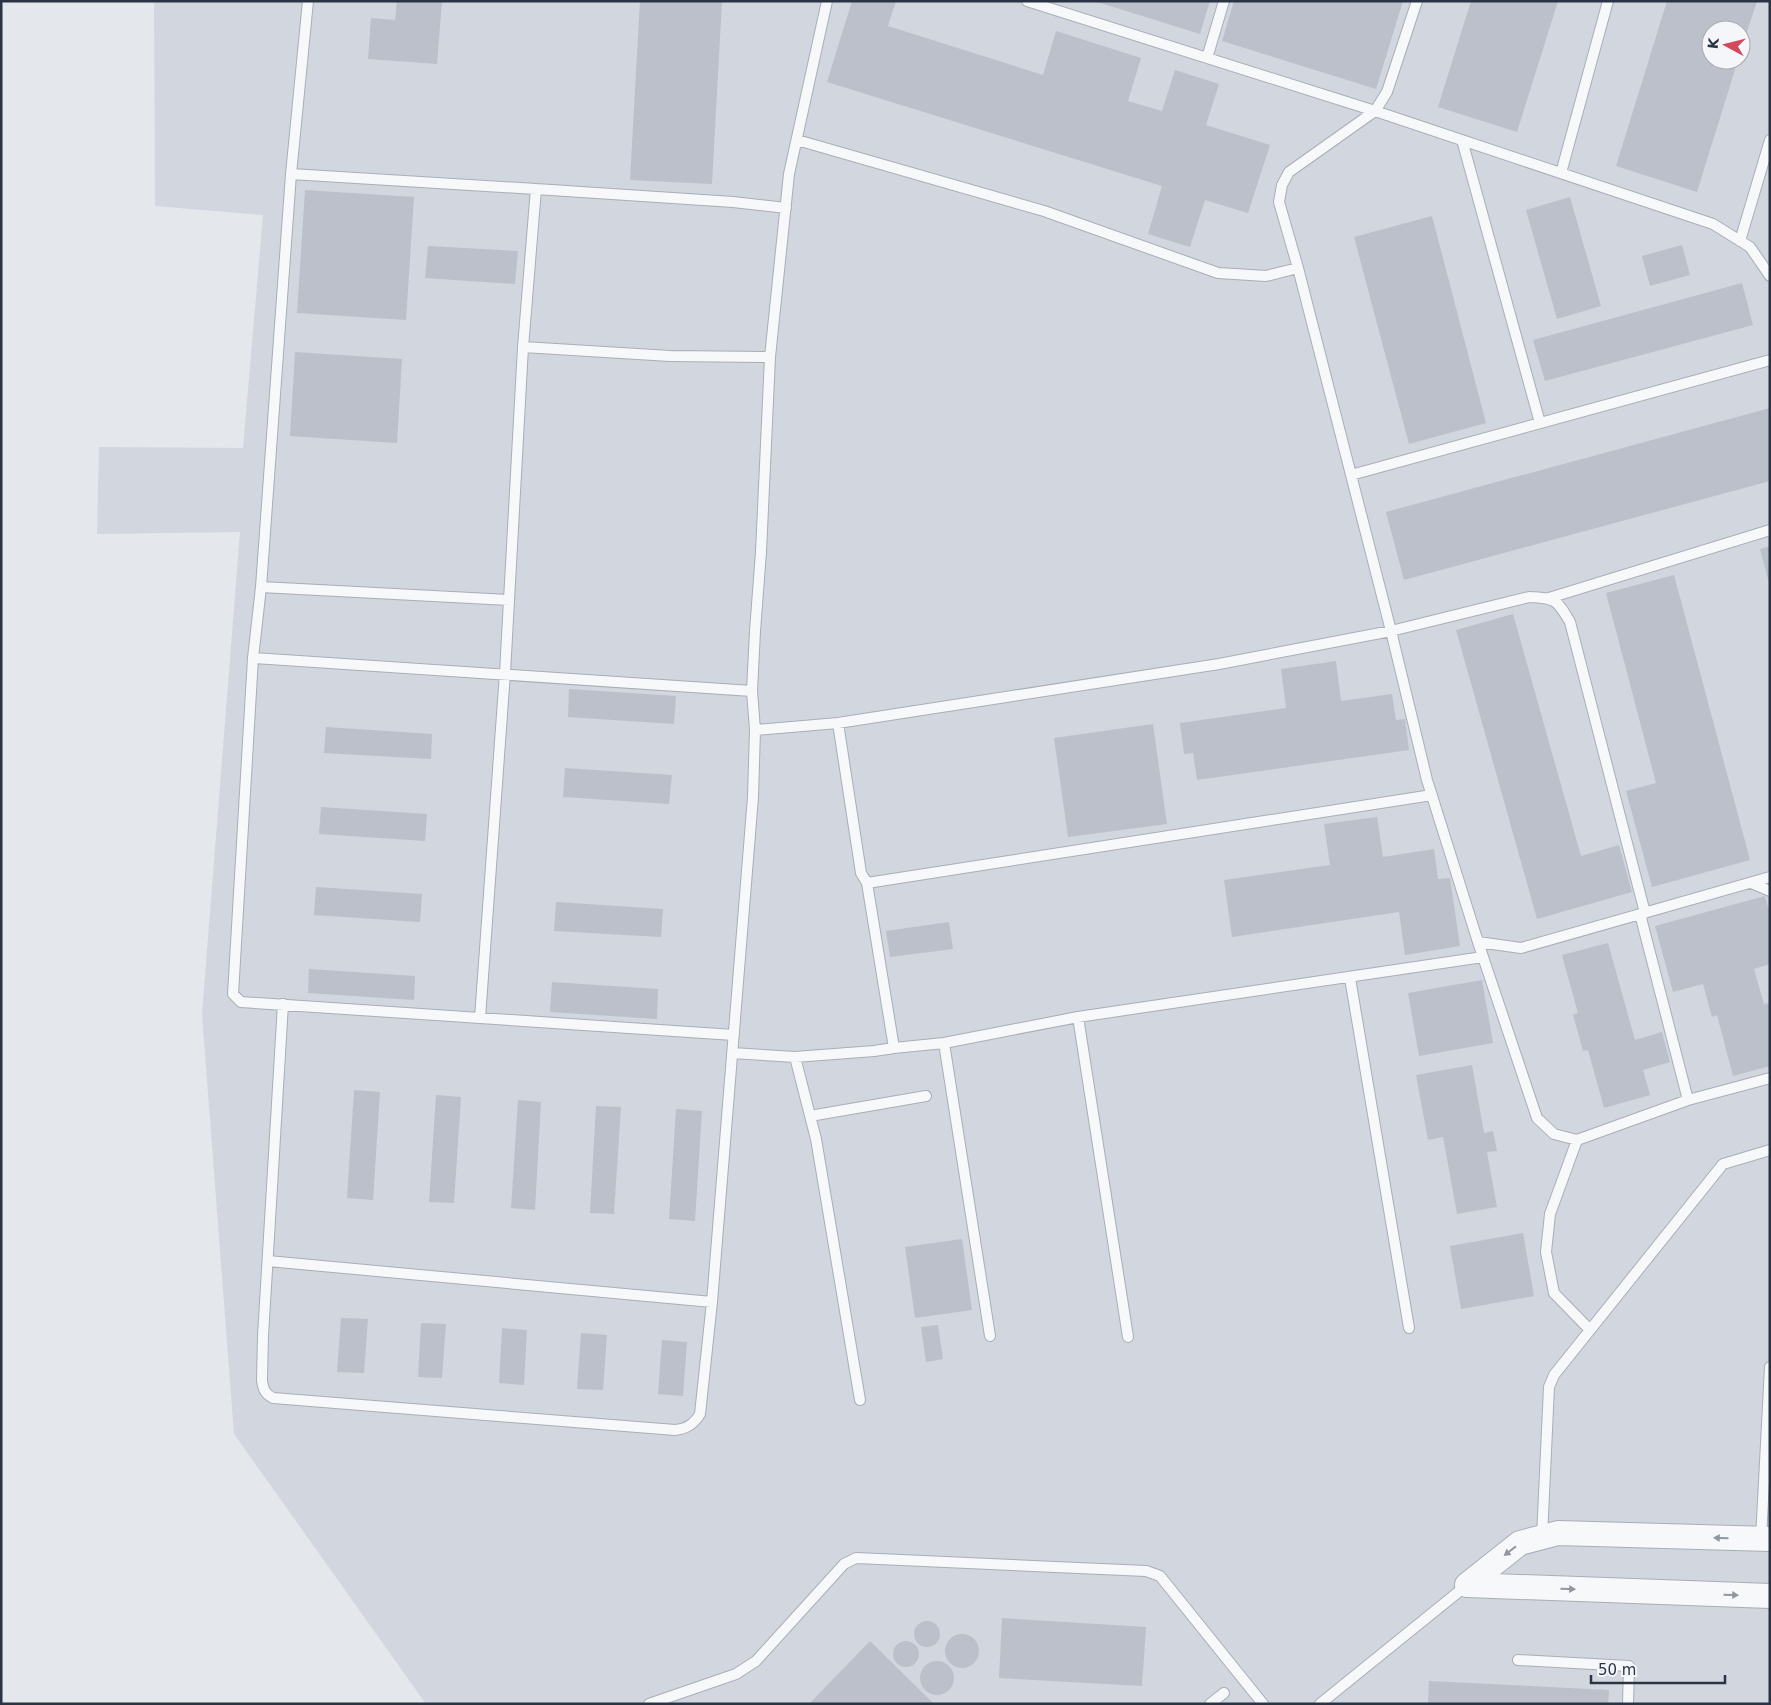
<svg xmlns="http://www.w3.org/2000/svg" width="1771" height="1705" font-family="'DejaVu Sans',sans-serif">
  <style>
    .built { fill: #d2d6de; fill-rule: evenodd }
    .building { fill: #bbc0ca }
    .lines { fill: none; stroke-linecap: round; stroke-linejoin: round }
    .service-casing { stroke: #a9aeb7; stroke-width: 12 }
    .tertiary-casing { stroke: #a9aeb7; stroke-width: 26 }
    .service { stroke: #f7f8fa; stroke-width: 10 }
    .tertiary { stroke: #f7f8fa; stroke-width: 24 }
    .oneway { fill: #9196a0 }
  </style>
  <rect width="100%" height="100%" fill="#e4e7ec"/>
  <path class="built" d="M154 1H1770V1704H426L234 1434 202 1014 240 532 97 534 99 447 243 448 263 215 155 206ZM1711 30H1741V60H1711Z"/>
  <path class="building" d="M397 1H442L437 64 368 59 371 18 395 20Z
    M640 1H722L712 184 630 180Z
    M852 1H896L888 26 1043 75 1056 31 1141 58 1128 101 1162 111 1175 70 1219 84 1206 125 1270 145 1248 213 1205 200 1190 247 1148 234 1162 186 827 82Z
    M1094 1H1210L1200 34Z
    M1234 1H1403L1376 89 1222 41Z
    M1471 1H1558L1517 132 1438 107Z
    M1667 1H1757L1741 50V30H1711V60H1738L1697 192 1616 166Z
    M305 190 414 197 406 320 297 313Z
    M1570 197 1601 306 1557 319 1526 210Z
    M1432 216 1486 423 1409 444 1354 237Z
    M1682 245 1690 275 1650 286 1642 256Z
    M428 246 518 251 515 284 425 278Z
    M1742 283 1753 325 1545 381 1533 340Z
    M295 352 402 359 397 443 290 436Z
    M1770 408V481L1404 580 1386 512Z
    M1770 546V583H1769L1760 549Z
    M1674 575 1750 860 1652 887 1626 791 1656 783 1606 593Z
    M1513 614 1581 856 1619 845 1632 892 1537 919 1456 630Z
    M1336 661 1341 701 1392 694 1396 720 1405 719 1409 750 1197 780 1193 753 1184 754 1180 723 1286 708 1281 669Z
    M569 689 676 696 674 724 568 717Z
    M1153 724 1167 824 1068 837 1054 738Z
    M326 727 432 734 431 759 324 753Z
    M565 768 672 775 669 804 563 797Z
    M321 807 427 814 425 841 319 834Z
    M1377 817 1383 857 1434 849 1438 879 1450 878 1460 946 1405 955 1399 912 1232 937 1224 880 1330 865 1324 824Z
    M316 887 422 894 420 922 314 915Z
    M1765 896 1770 915V964L1754 969 1764 1004 1770 1003V1066L1733 1076 1717 1015 1712 1017 1703 984 1673 992 1655 926Z
    M556 902 663 909 661 937 554 931Z
    M949 922 953 949 890 957 886 931Z
    M1608 943 1635 1040 1662 1032 1670 1062 1643 1070 1650 1095 1604 1108 1588 1050 1583 1051 1573 1015 1578 1013 1562 955Z
    M309 969 415 976 414 1000 308 993Z
    M1482 980 1493 1043 1419 1056 1408 993Z
    M552 982 658 989 657 1019 550 1012Z
    M1472 1065 1484 1133 1493 1131 1497 1151 1487 1152 1497 1207 1457 1214 1443 1137 1428 1140 1416 1075Z
    M354 1090 380 1092 373 1200 347 1198Z
    M436 1095 461 1097 454 1203 429 1202Z
    M518 1100 541 1102 535 1210 511 1208Z
    M596 1106 621 1107 614 1214 590 1213Z
    M676 1109 702 1111 695 1221 669 1219Z
    M1523 1233 1534 1296 1461 1309 1450 1246Z
    M962 1239 972 1310 915 1318 905 1247Z
    M341 1318 368 1319 364 1373 337 1372Z
    M421 1323 446 1324 442 1378 418 1377Z
    M938 1325 943 1359 926 1362 921 1327Z
    M502 1328 527 1330 524 1385 499 1383Z
    M581 1333 607 1335 603 1390 577 1389Z
    M662 1340 687 1342 683 1396 658 1394Z
    M1002 1618 1146 1627 1142 1686 999 1678Z
    M914 1634a13 13 0 1 1 26 0a13 13 0 1 1-26 0Z
    M945 1651a17 17 0 1 1 34 0a17 17 0 1 1-34 0Z
    M893 1654a13 13 0 1 1 26 0a13 13 0 1 1-26 0Z
    M870 1641 934 1704H809Z
    M920 1678a17 17 0 1 1 34 0a17 17 0 1 1-34 0Z
    M1429 1681 1609 1690 1608 1704H1428Z"/>
  <g class="lines">
    <defs>
      <path id="service" d="M1027 1 1375 111 1713 224 1750 247 1770 276
        M1417 1 1387 92 1375 111 1289 172 1282 185 1279 202 1298 268 1391 631 1427 780 1478 942 1537 1118 1554 1134 1577 1140 1688 1100 1770 1078
        M1207 58 1224 1
        M797 140 1044 211 1218 273 1266 276 1298 268
        M1462 140 1540 423
        M1561 173 1608 1
        M291 174 536 189 733 202 786 208
        M1740 241 1770 140
        M523 347 670 356 770 357
        M1351 475 1770 360
        M261 587 509 600
        M1549 598 1770 530
        M253 658 261 587 291 174 308 1
        M838 723 861 873 867 883 894 1048 944 1043 1078 1017 1483 957
        M755 730 838 723 1219 664 1391 631 1529 597C1556 598 1557 600 1570 622L1645 913
        M867 883 1432 795
        M1751 883 1770 891
        M1640 914 1688 1100
        M1478 942 1521 948 1770 877
        M1350 978 1409 1328
        M283 1004 263 1336 262 1380C263 1389 265 1394 273 1398L675 1430C687 1429 694 1424 700 1414L712 1302 753 797 755 730 752 691 755 631 761 552 770 357 789 174 827 1
        M1078 1017 1128 1337
        M480 1018 505 673 523 347 536 189
        M734 1035 241 1002 233 994 253 658 752 691
        M944 1043 990 1336
        M732 1053 795 1057 874 1051 894 1048
        M795 1057 816 1139 860 1400
        M810 1116 926 1096
        M1577 1140 1550 1214 1546 1252 1554 1293 1590 1330
        M268 1261 712 1302
        M1542 1537 1549 1387 1554 1375 1723 1164 1770 1150
        M1761 1539 1770 1367
        M1518 1660 1629 1666 1628 1704
        M649 1704 736 1674 756 1661 844 1564 856 1558 1146 1571 1160 1576 1263 1704
        M1210 1704 1224 1693
        M1320 1704 1467 1585"/>
      <path id="tertiary" d="M1467 1585 1520 1543 1558 1533 1770 1539
        M1467 1585 1770 1596"/>
    </defs>
    <use href="#service" class="service-casing"/>
    <use href="#tertiary" class="tertiary-casing"/>
    <use href="#service" class="service"/>
    <use href="#tertiary" class="tertiary"/>
  </g>
  <defs><path id="oneway-solid" d="M-6-.8H1V-3.2L6.5 0L1 3.2V.8H-6Z" transform="scale(1.25)"/></defs>
  <g class="oneway">
    <use href="#oneway-solid" transform="translate(1721 1538) rotate(-178)"/>
    <use href="#oneway-solid" transform="translate(1510 1551) rotate(142)"/>
    <use href="#oneway-solid" transform="translate(1568 1589) rotate(2)"/>
    <use href="#oneway-solid" transform="translate(1731 1595) rotate(2)"/>
  </g>
  <rect width="1771" height="1705" fill="none" stroke="#2b3445" stroke-width="5"/>
  <g transform="translate(1726 45) rotate(277)"><circle r="24" fill="#f4f6f9" stroke="#a4a8b1"/>
  <path d="M0-4L9 19L0 12L-9 19Z" fill="#d1495b"/>
  <text y="-8" font-size="14" font-weight="bold" text-anchor="middle" fill="#2b3445">K</text>
  </g>
  <path d="M1591 1675v8h134v-8" fill="none" stroke="#2b3445" stroke-width="2.5"/>
  <text x="1598" y="1675" font-size="15" fill="#2b3445" stroke="#f4f6f9" stroke-width="4" paint-order="stroke">50 m</text>
</svg>
